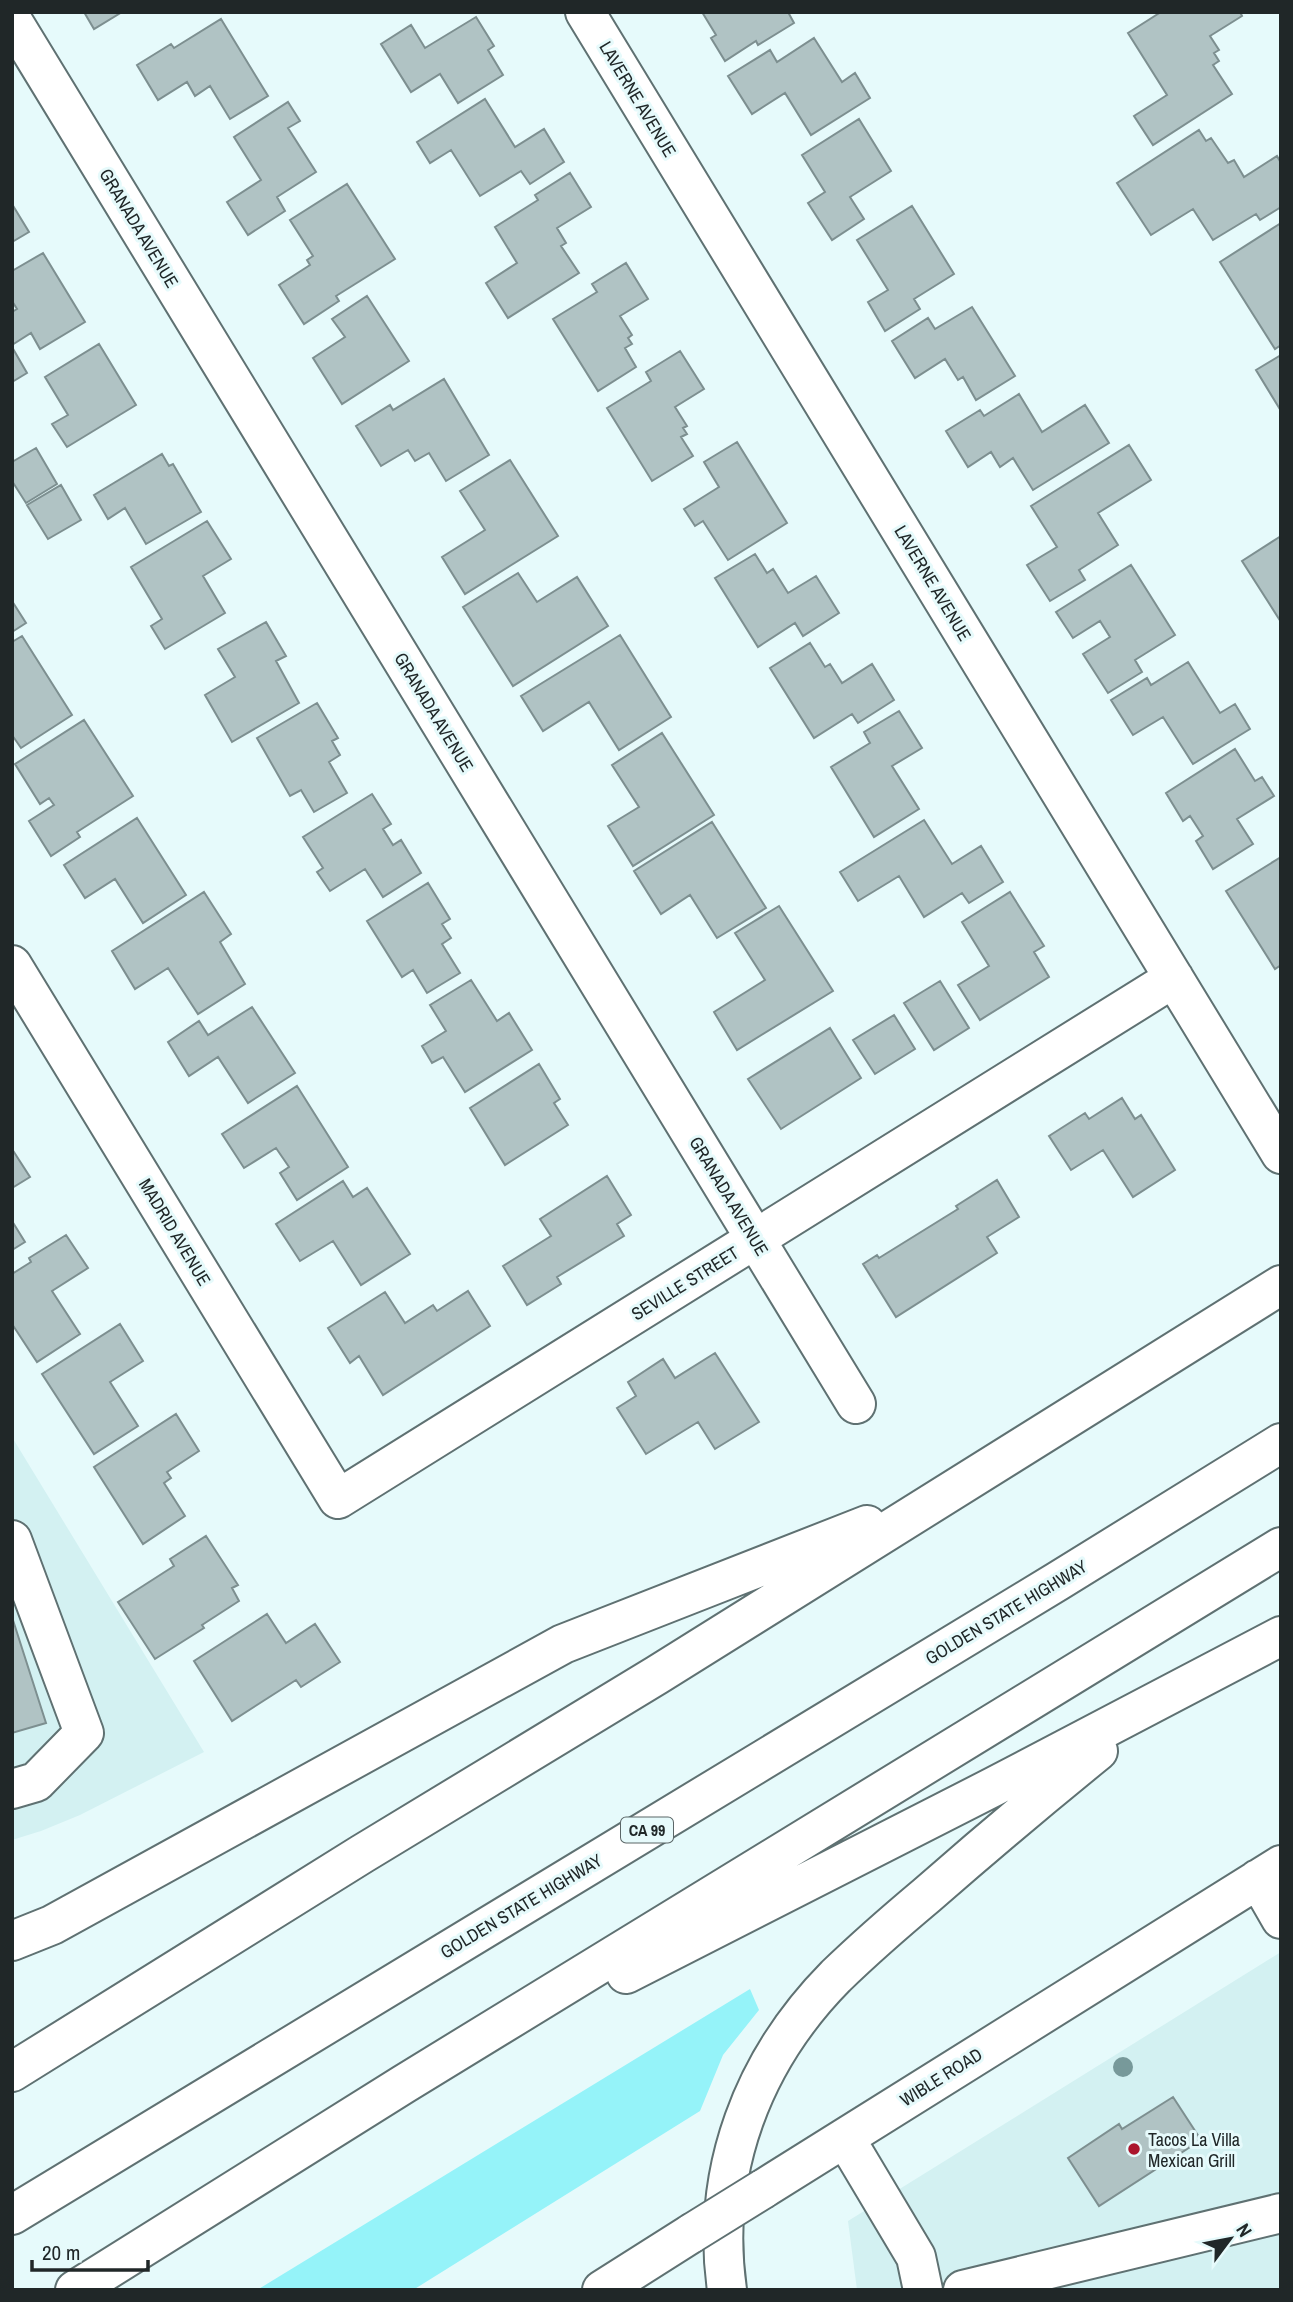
<svg xmlns="http://www.w3.org/2000/svg" width="1293" height="2302" font-family="'Archivo Narrow',sans-serif">
  <style>
    .built { fill: #d3f1f2 }
    .green { fill: #95f3f9 }
    .building { fill: #b0c3c4; stroke: #7d8f90; stroke-width: 2 }
    .lines { fill: none; stroke-linecap: round; stroke-linejoin: round }
    .minor-casing { stroke: #5f7172; stroke-width: 42 }
    .highway-casing { stroke: #5f7172; stroke-width: 42 }
    .minor { stroke: #fff; stroke-width: 38 }
    .highway { stroke: #fff; stroke-width: 38 }
    .minor-bridge-casing { stroke: #5f7172; stroke-width: 42; stroke-linecap: butt }
    .minor-bridge { stroke: #fff; stroke-width: 38 }
    .tree { fill: #77999a }
    .poi-dot { fill: #ab152d; stroke: #e6fafb; stroke-width: 2.5 }
    .labels { text-anchor: middle; dominant-baseline: central; stroke-width: 6; stroke-linejoin: round; paint-order: stroke }
    .shield { fill: #e6fafb; stroke: #5b6667; stroke-width: 2 }
    .shield-label { font-size: 16px; font-weight: bold; fill: #202728 }
    .street-label { font-size: 18px; fill: #202728; stroke: #e6fafb }
    .poi-label { font-size: 18px; fill: #202728; stroke: #e6fafb; text-anchor: start }
  </style>
  <rect width="100%" height="100%" fill="#e6fafb"/>
  <path class="built" d="M12 1437 204 1752 80 1815 41 1831 12 1840Z
    M1281 1952V2290H857L848 2221Z"/>
  <path class="green" d="M750 1989 759 2010 723 2055 700 2111 413 2290H257Z"/>
  <path class="building" d="M84 12H122L94 29Z
    M702 12H788L794 23 758 45 756 41 725 61 711 38 716 35Z
    M1161 12H1240L1242 16 1210 36 1219 50 1214 53 1219 61 1213 65 1232 94 1153 145 1134 116 1167 95 1128 33Z
    M476 17 494 46 488 50 503 75 458 103 440 74 411 92 381 44 411 25 425 48Z
    M221 19 268 96 230 119 210 86 195 96 187 82 158 100 137 65 171 44 174 48Z
    M814 38 842 82 855 73 870 98 811 135 785 93 752 114 728 76 770 50 777 62Z
    M485 99 515 147 544 129 564 162 530 184 521 171 480 196 451 150 430 163 417 142Z
    M288 102 300 121 288 128 316 172 277 197 285 211 248 235 227 202 261 180 234 137Z
    M859 119 891 171 850 197 864 219 832 240 808 203 825 192 802 155Z
    M1199 130 1206 141 1211 138 1228 163 1234 160 1244 177 1277 156 1281 163V207L1260 220 1256 214 1213 240 1193 209 1151 235 1117 183Z
    M570 173 591 207 557 228 566 243 561 246 579 273 508 318 486 283 517 263 495 227 538 200 535 195Z
    M347 184 395 259 336 296 339 301 304 324 279 285 310 265 307 260 313 256 290 220Z
    M12 204 29 232 12 242Z
    M912 206 954 274 914 299 920 309 885 331 868 302 888 290 857 240Z
    M1281 223V345L1275 349 1220 262Z
    M43 253 85 322 40 349 31 333 12 345V312L17 309 12 301V271Z
    M626 263 648 299 620 316 632 335 628 338 632 344 625 348 636 367 598 391 553 319 597 292 592 284Z
    M367 296 409 361 342 404 313 358 345 337 332 319Z
    M972 307 1015 376 976 400 963 377 958 380 945 359 915 378 892 341 928 318 935 329Z
    M99 344 136 405 67 447 52 424 68 415 45 377Z
    M12 347 27 373 12 382Z
    M680 351 704 389 675 407 687 426 683 428 687 434 681 437 693 456 652 481 607 408 651 381 646 372Z
    M1281 355V411L1256 370Z
    M444 379 489 455 446 481 429 453 415 461 408 450 381 466 356 426 390 405 393 410Z
    M1019 394 1042 432 1085 405 1109 443 1033 490 1013 458 1000 467 991 452 968 467 946 431 980 410 984 416Z
    M737 442 787 523 728 560 703 521 695 526 684 509 719 487 704 462Z
    M1129 445 1151 480 1098 513 1118 545 1079 570 1085 580 1050 601 1027 565 1057 547 1031 506Z
    M36 448 57 484 26 503 12 481V462Z
    M162 454 169 466 173 464 201 512 146 544 125 508 108 519 94 495Z
    M510 460 558 536 465 594 442 557 485 530 460 491Z
    M61 485 81 520 48 539 27 505Z
    M207 521 231 559 203 576 225 613 165 649 151 626 162 619 131 567Z
    M1281 536V622L1242 561Z
    M755 554 767 573 773 569 788 593 816 576 839 613 803 636 795 623 758 647 715 578Z
    M1131 565 1175 635 1135 660 1142 672 1108 693 1083 654 1110 637 1100 621 1073 638 1056 612Z
    M518 573 537 602 577 577 608 626 513 686 463 607Z
    M12 601 26 623 12 632Z
    M266 622 286 656 276 661 299 703 232 742 205 695 235 677 218 649Z
    M620 635 671 717 619 750 589 702 543 731 521 696Z
    M22 636 72 715 21 748 12 735V642Z
    M810 643 825 667 830 664 842 683 872 664 894 700 858 723 852 714 814 738 770 668Z
    M1188 662 1220 713 1235 704 1250 729 1193 764 1163 717 1133 735 1111 700 1147 678 1151 685Z
    M317 703 338 738 332 741 340 755 329 762 347 793 314 812 301 790 290 796 257 738Z
    M899 711 922 748 892 766 919 809 874 837 831 767 870 743 864 732Z
    M84 720 133 796 77 832 80 837 51 856 29 821 54 805 49 798 40 804 15 764Z
    M662 733 714 815 633 866 608 826 639 807 612 765Z
    M1235 749 1255 781 1262 777 1274 796 1237 819 1253 844 1213 869 1196 841 1203 836 1190 816 1183 821 1166 793Z
    M372 794 391 824 383 829 393 845 401 840 421 873 383 897 365 869 330 891 317 872 323 868 303 837Z
    M137 818 186 895 143 923 115 879 85 898 64 865Z
    M924 820 952 864 981 846 1003 882 969 903 962 893 924 917 899 876 858 901 840 872Z
    M712 822 766 908 717 938 690 895 661 914 634 871Z
    M1281 857V965L1275 969 1226 891Z
    M428 883 450 919 442 924 451 938 442 944 460 973 427 993 413 970 402 977 367 921Z
    M204 892 231 934 220 942 245 984 198 1014 168 968 135 989 112 951Z
    M1010 892 1044 946 1034 952 1049 977 980 1020 958 985 989 966 962 922Z
    M779 906 833 991 737 1050 714 1012 765 980 735 933Z
    M471 980 497 1021 509 1013 532 1050 465 1092 443 1057 432 1063 422 1046 446 1031 430 1005Z
    M940 981 969 1028 934 1050 904 1003Z
    M252 1007 295 1073 248 1103 218 1057 189 1076 168 1042 199 1021 208 1035Z
    M894 1015 915 1049 875 1074 853 1040Z
    M830 1028 861 1078 781 1129 748 1079Z
    M539 1064 560 1099 554 1103 568 1125 505 1165 470 1108Z
    M297 1086 348 1167 297 1200 280 1173 289 1167 276 1148 244 1168 222 1134Z
    M1122 1098 1135 1119 1141 1115 1175 1170 1133 1197 1103 1150 1071 1170 1049 1136 1085 1113 1089 1119Z
    M12 1149 30 1177 12 1188Z
    M607 1176 631 1215 617 1224 624 1236 557 1277 561 1284 527 1305 503 1266 551 1236 540 1219Z
    M997 1180 1019 1217 987 1237 997 1253 896 1317 863 1264 877 1255 879 1258 958 1209 956 1206Z
    M343 1181 353 1197 367 1188 410 1254 361 1285 333 1241 300 1261 276 1224Z
    M12 1221 25 1242 12 1250Z
    M66 1235 88 1268 52 1291 80 1334 37 1362 12 1324V1274L31 1262 29 1258Z
    M468 1291 490 1326 383 1395 359 1356 350 1363 328 1328 385 1292 405 1323 433 1305 437 1311Z
    M120 1324 143 1361 110 1382 138 1426 94 1454 42 1374Z
    M715 1353 759 1422 715 1449 698 1422 646 1454 617 1408 636 1396 628 1382 663 1359 675 1378Z
    M176 1414 199 1451 167 1472 171 1478 164 1483 185 1516 143 1544 94 1467Z
    M206 1536 238 1585 232 1588 239 1601 202 1625 204 1628 155 1659 118 1602 174 1566 170 1559Z
    M267 1614 286 1643 315 1624 340 1662 301 1687 296 1680 232 1721 194 1661Z
    M12 1617 46 1723 12 1733Z
    M1173 2097 1201 2140 1099 2206 1068 2158 1119 2124 1122 2129Z"/>
  <g class="lines">
    <defs>
      <path id="minor" d="M585 12 1281 1154
        M12 20 856 1404
        M12 965 338 1499 1174 978
        M12 1540 84 1733 36 1782 12 1789
        M1258 1879 1281 1919
        M845 2138 916 2257 923 2290
        M763 2189 1281 1865
        M602 2290 692 2233
        M963 2290 1281 2213"/>
      <path id="highway" d="M12 1941 52 1925 563 1644 867 1525
        M626 1974 993 1787 1281 1636
        M12 2072 362 1854 657 1675 1281 1285
        M12 2215 1058 1581 1281 1443
        M75 2290 404 2084 1281 1547
        M727 2290C710 2171 753 2060 836 1976 865 1948 896 1921 927 1895 983 1846 1040 1798 1098 1751"/>
    </defs>
    <use href="#minor" class="minor-casing"/>
    <use href="#highway" class="highway-casing"/>
    <use href="#minor" class="minor"/>
    <use href="#highway" class="highway"/>
    <defs>
      <path id="minor-bridge" d="M692 2233 763 2189"/>
    </defs>
    <use href="#minor-bridge" class="minor-bridge-casing"/>
    <use href="#minor-bridge" class="minor-bridge"/>
  </g>
  <circle class="tree" cx="1123" cy="2067" r="10"/>
  <circle class="poi-dot" cx="1134" cy="2149" r="7"/>
  <g class="labels">
    <rect class="shield" x="621" y="1817.5" width="52" height="25" rx="5"/>
    <g class="shield-label">
      <text x="647" y="1830">CA 99</text>
    </g>
    <g class="street-label">
      <text transform="translate(638 99) rotate(59)">LAVERNE AVENUE</text>
      <text transform="translate(139 228) rotate(59)">GRANADA AVENUE</text>
      <text transform="translate(933 583) rotate(59)">LAVERNE AVENUE</text>
      <text transform="translate(434 712) rotate(59)">GRANADA AVENUE</text>
      <text transform="translate(729 1196) rotate(59)">GRANADA AVENUE</text>
      <text transform="translate(175 1232) rotate(59)">MADRID AVENUE</text>
      <text transform="translate(685 1283) rotate(-32)">SEVILLE STREET</text>
      <text transform="translate(1006 1612) rotate(-31)">GOLDEN STATE HIGHWAY</text>
      <text transform="translate(521 1906) rotate(-31)">GOLDEN STATE HIGHWAY</text>
      <text transform="translate(941 2077) rotate(-32)">WIBLE ROAD</text>
    </g>
    <g class="poi-label">
      <text x="1148" y="2139">Tacos La Villa<tspan x="1148" dy="21">Mexican Grill</tspan></text>
    </g>
  </g>
  <rect width="1293" height="2302" fill="none" stroke="#202728" stroke-width="28"/>
  <g transform="translate(1230 2239) rotate(58)" stroke="#e6fafb" stroke-width="5" paint-order="stroke">
  <path d="M0-5L12 26L0 18L-12 26Z" fill="#202728"/>
  <text y="-10" font-size="19" font-weight="bold" text-anchor="middle" fill="#202728">N</text>
  </g>
  <path d="M32 2260v10h116v-10" fill="none" stroke="#202728" stroke-width="3.5"/>
  <text x="42" y="2260" font-size="21" fill="#202728" stroke="#e6fafb" stroke-width="5" paint-order="stroke">20 m</text>
</svg>
